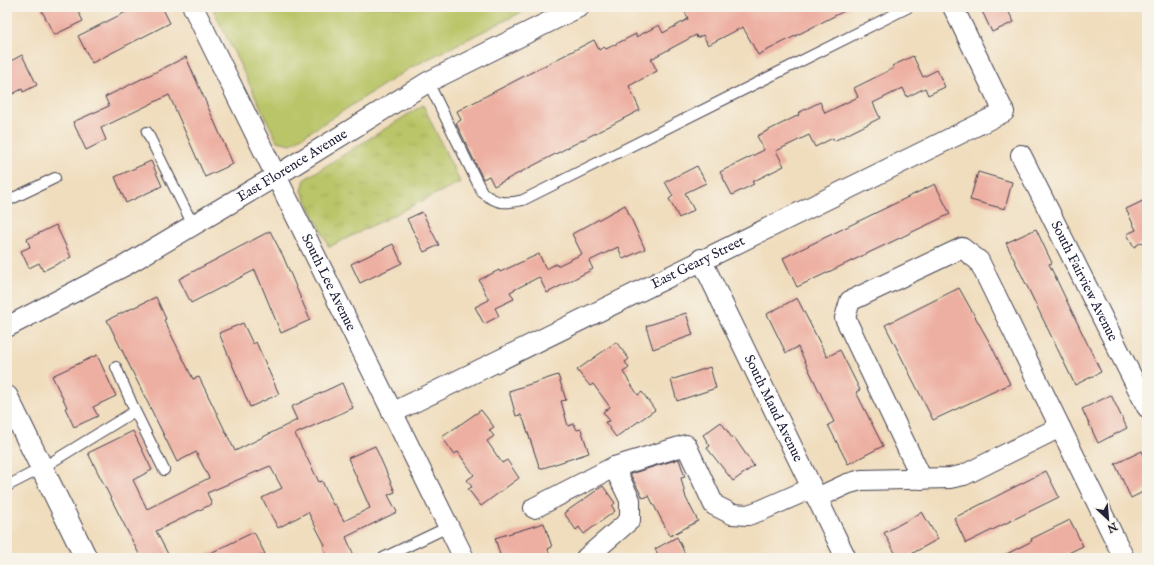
<svg xmlns="http://www.w3.org/2000/svg" width="1154" height="565" font-family="'IM FELL English',serif">
  <style>
    .grass { fill: url(#grass-tufts); stroke: #6e7451 }
    .green { fill: #b9c567; stroke: #6e7451 }
    .building { fill: #edafa1 }
    .lines { fill: none; stroke-linecap: round; stroke-linejoin: round }
    .service-casing { stroke: #413e4e; stroke-width: 12 }
    .minor-casing { stroke: #413e4e; stroke-width: 22 }
    .tertiary-casing { stroke: #413e4e; stroke-width: 24 }
    .service { stroke: #fff; stroke-width: 10 }
    .minor { stroke: #fff; stroke-width: 20 }
    .tertiary { stroke: #fff; stroke-width: 22 }
    .labels { text-anchor: middle; dominant-baseline: central; stroke-width: 4; stroke-linejoin: round; paint-order: stroke }
    .street-label { font-size: 14px; fill: #22223b; stroke: #f7f3e8 }
  </style>
  <defs>
    <pattern id="grass-tufts" width="24" height="20" patternUnits="userSpaceOnUse"><rect width="24" height="20" fill="#b9c567"/><path d="M3 7l-1-3M5 7V3M7 7l1-3M15 17l-1-3M17 17v-4M19 17l1-3" fill="none" stroke="#9fa95a"/></pattern>
  </defs>
  <rect width="100%" height="100%" fill="#f7f3e8"/>
  <filter id="ink" filterUnits="userSpaceOnUse"><feTurbulence type="fractalNoise" baseFrequency=".025" numOctaves="2"/><feDisplacementMap in="SourceGraphic" scale="8" xChannelSelector="R" yChannelSelector="G"/><feConvolveMatrix kernelMatrix="1 2 1 2 8 2 1 2 1" color-interpolation-filters="sRGB"/></filter>
  <filter id="wash" filterUnits="userSpaceOnUse"><feTurbulence type="fractalNoise" baseFrequency=".012" numOctaves="4" result="noise"/><feDisplacementMap in="SourceGraphic" scale="16" xChannelSelector="R" yChannelSelector="G"/><feGaussianBlur stdDeviation="0.9" result="paint"/><feColorMatrix in="noise" values="0 0 0 0 0 0 0 0 0 0 0 0 0 0 0 0 0 1.4 0 .05"/><feComposite in="paint" operator="in"/></filter>
  <g filter="url(#wash)">
    <rect width="100%" height="100%" fill="#f0ddbd"/>
    <path class="grass" d="M423 105 460 182 329 247 302 191 305 179Z"/>
    <path class="green" d="M212 7H532L410 68 291 144 277 141Z"/>
    <g id="blocks">
      <path class="building" d="M40 7H76L83 21 54 35Z
        M136 7H162L170 23 92 63 78 36Z
        M683 7H852L758 55 743 27 708 45 703 35 697 38 696 35 651 59 657 71 629 86 640 110 494 186 489 176 483 179 456 123 461 120 457 111 594 40 599 50 604 47 606 49 636 34V37L659 25 663 33 688 19Z
        M980 7H1006L1014 22 992 32Z
        M22 55 37 85 23 92 22 89 7 97V63Z
        M913 56 923 77 937 70 945 87 928 95 925 88 907 97 903 88 873 103 880 118 834 141 833 138 815 147 809 135 776 151 784 166 752 182 754 184 732 195 720 172 764 150 757 136 799 115 798 113 820 102 825 113 858 97 854 88 894 68 892 66Z
        M186 57 233 164 205 177 169 95 101 128 106 140 86 150 73 122 109 106 105 97Z
        M151 161 162 186 126 203 115 177Z
        M697 166 706 183 685 193 694 210 679 218 669 199 673 196 665 182Z
        M978 172 1012 182 1005 209 970 200Z
        M935 184 950 214 797 287 783 258Z
        M1147 199V252L1142 242 1134 247 1127 234 1136 230 1126 209Z
        M625 205 645 249 623 259 618 247 589 261 593 269 547 293 539 277 510 292 514 299 495 308 499 316 484 324 475 307 489 300 479 280 499 270 500 272 539 254 546 269 556 264 557 266 582 254 572 234Z
        M422 212 439 245 424 252 407 219Z
        M56 225 71 257 43 271 39 263 29 268 21 251 30 247 27 239Z
        M1036 229 1052 263 1049 264 1101 372 1075 385 1006 243Z
        M270 231 283 256 310 320 281 333 255 270 191 303 179 279Z
        M393 244 402 263 360 283 351 264Z
        M959 288 991 345 1010 384 933 420 885 325Z
        M156 297 166 319 164 320 193 379 199 377 235 451 297 420 291 407 342 383 353 408 295 434 319 482 322 481 333 505 335 504 344 521 370 508 348 458 375 446 395 492 388 495 397 512 346 537 355 558H328L323 546 325 545 308 512 278 528 262 498 282 488 270 466 207 493 212 504 156 531 170 558H141L88 453 133 431 152 470 133 480 147 509 209 478 196 452 177 462 107 320Z
        M797 298 827 357 840 350 860 390 856 392 883 446 848 464 828 425 834 422 798 347 786 353 767 314Z
        M686 313 693 335 653 349 646 326Z
        M243 323 253 344 256 342 279 394 250 407 219 333Z
        M616 342 629 359 625 362 629 368 623 372 638 395 642 392 655 410 616 437 605 422 610 421 603 412 610 407 593 384 590 386 577 370Z
        M97 355 116 396 93 407 98 416 74 427 65 408 67 407 52 376Z
        M710 367 716 388 677 401 671 380Z
        M558 375 566 400 561 401 568 426 574 424 577 430 581 429 589 453 540 469 524 421 521 415 516 416 509 391Z
        M1111 395 1127 428 1098 443 1082 409Z
        M481 410 494 427 489 430 494 436 487 441 502 463 507 460 519 478 481 506 468 489 472 487 467 480 474 475 458 452 454 454 442 437Z
        M721 422 732 438 734 437 754 466 733 481 707 448 710 446 703 435Z
        M1142 451 1147 462V490L1131 498 1115 464Z
        M679 459 685 477 681 478 686 498 698 521 670 536 649 496 643 498 630 474Z
        M1046 471 1059 497 966 543 954 518Z
        M603 486 615 503 612 506 615 511 584 534 579 527 576 530 564 513Z
        M922 512 938 539 904 558H898L884 533Z
        M1070 520 1083 546 1058 558H999L1032 541 1031 539Z
        M544 523 552 547 548 549 550 555 542 558H501L495 538Z
        M254 532 265 554 256 558H200Z
        M677 537 687 558H660L655 549Z"/>
    </g>
  </g>
  <g filter="url(#ink)">
    <use href="#blocks" fill-opacity="0" stroke="#413e4e" stroke-width="1"/>
    <g class="lines">
      <defs>
        <path id="service" d="M428 82 482 192C496 204 506 204 523 200L909 7
          M147 132 193 225
          M7 201 55 178
          M116 367 135 411
          M7 486 42 468 135 411 164 470
          M383 558 448 527"/>
        <g id="minor">
          <path id="s1" d="M193 7 464 558"/>
          <path id="s2" d="M1021 155 1147 407"/>
          <path id="s3" d="M701 259 846 558"/>
          <path id="s4" d="M7 327 126 265 276 176 428 82 579 7"/>
          <path id="s5" d="M392 413 1004 112 953 7"/>
          <path d="M922 479 845 318 850 301 962 248 979 261 1124 558"/>
          <path d="M817 498 847 484 861 480 950 478 964 475 1060 427"/>
          <path d="M534 508 614 467 686 445 714 505 732 514 748 515 762 510 812 488"/>
          <path d="M586 558 630 520V500L614 467"/>
        </g>
        <path id="tertiary" d="M7 397 86 558"/>
      </defs>
      <use href="#service" class="service-casing"/>
      <use href="#minor" class="minor-casing"/>
      <use href="#tertiary" class="tertiary-casing"/>
      <use href="#service" class="service"/>
      <use href="#minor" class="minor"/>
      <use href="#tertiary" class="tertiary"/>
    </g>
  </g>
  <g class="labels">
    <g class="street-label">
      <text stroke="none"><textPath href="#s4" startOffset="328">East Florence Avenue</textPath></text>
      <text stroke="none"><textPath href="#s5" startOffset="341">East Geary Street</textPath></text>
      <text stroke="none"><textPath href="#s2" startOffset="141">South Fairview Avenue</textPath></text>
      <text stroke="none"><textPath href="#s1" startOffset="307">South Lee Avenue</textPath></text>
      <text stroke="none"><textPath href="#s3" startOffset="166">South Maud Avenue</textPath></text>
    </g>
  </g>
  <rect width="1154" height="565" fill="none" stroke="#f7f3e8" stroke-width="24"/>
  <g transform="translate(1108 519) rotate(154)" stroke="#f7f3e8" stroke-width="3" paint-order="stroke">
  <path d="M0-3L7 15L0 10L-7 15Z" fill="#22223b"/>
  <text y="-6" font-size="11" font-weight="bold" text-anchor="middle" fill="#22223b">N</text>
  </g>
</svg>
